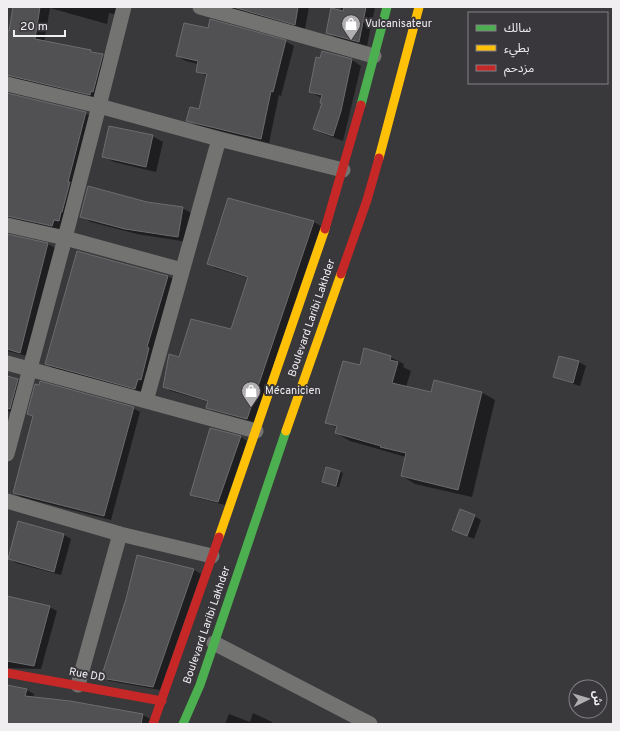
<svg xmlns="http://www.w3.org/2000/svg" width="620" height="731" font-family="Overpass,'Noto Sans Arabic',sans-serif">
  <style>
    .shadow { fill: #0007 }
    .building { fill: #515052; stroke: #6c6b6d }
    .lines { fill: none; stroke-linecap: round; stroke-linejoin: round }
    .street { stroke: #737372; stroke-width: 15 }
    .fast { stroke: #4caf50; stroke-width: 9 }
    .slow { stroke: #ffc107; stroke-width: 9 }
    .jam { stroke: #c62828; stroke-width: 9 }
    .labels { text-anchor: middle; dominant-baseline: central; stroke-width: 4; stroke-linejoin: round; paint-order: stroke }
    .poi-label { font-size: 11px; fill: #f0eef1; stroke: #39373b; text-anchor: start }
    .street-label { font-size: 11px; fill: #f0eef1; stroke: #39373b }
  </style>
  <rect width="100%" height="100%" fill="#39383a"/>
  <path class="shadow" d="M28 7H126L123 16 109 13 107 24 50 8 44 42 91 51 102 55 111 61 99 99 17 80 8 75 7 32H10Z
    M226 7H309L305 29Z
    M341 7H375L367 46 335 37 327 32 340 11Z
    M285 41 294 46 281 96 279 95 269 143 196 125 188 120 200 110 207 76 197 71 198 64 186 61 177 56Z
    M322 52 352 60 361 66 343 141 324 134 314 129 323 103 322 98 310 92Z
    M7 94 85 113 92 117 66 224 61 223 59 229 7 223Z
    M152 136 163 142 156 172 114 162 103 156Z
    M228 199 314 222 321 226 254 422 214 411 207 407 209 402 171 391 164 386 180 358 232 331 248 278 215 268 209 264Z
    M147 203 182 208 193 214 188 242 137 234 91 222 81 216Z
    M7 235 48 244 55 248 27 356 7 351Z
    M168 276 175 280 142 392 53 368 46 364Z
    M390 357 404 364 403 367 411 371 406 387 431 393 481 392 495 400 472 497 415 484 402 476 406 457 350 441 336 433 337 428 326 422 360 366Z
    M579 362 586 366 580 386 561 380 554 376Z
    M7 377 18 380 28 386 20 414 7 411Z
    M133 408 140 412 111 520 21 497 14 493 34 417 28 414Z
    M241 437 247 441 225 505 198 498 191 494Z
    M340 472 343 473 339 487 326 483Z
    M474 516 481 520 474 539 453 530Z
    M18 522 64 535 71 539 61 575 16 563 9 559Z
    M138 556 194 570 201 574 160 690 109 681 102 677 127 599Z
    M7 597 49 607 57 611 41 669 7 668Z
    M7 686 27 690 34 694 33 698 70 702 143 715 150 719 149 724H7Z
    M253 713 272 722 271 724H225L229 714 250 722Z"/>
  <path class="building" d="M13 7H40L35 39 91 50V52L103 54 93 92 91 91 90 95 7 75V31H9Z
    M233 7H298L295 25Z
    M344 7H366L359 42 326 33 331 8 343 11Z
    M210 19 286 40 273 92 271 91 261 139 186 121 190 107 199 109 207 74 196 72 198 61 176 56 184 23 208 28Z
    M322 51 352 59 341 111 333 136 313 129 322 103H320L322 95 309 92 316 57 320 58Z
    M7 93 86 112 68 182H70L62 212H61L59 221 54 220 52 226 7 216Z
    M109 126 153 135 146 167 102 157Z
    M88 186 147 202 183 207 178 237 125 229 80 217Z
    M228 198 314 221 247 419 206 408 208 401 163 387 169 354 179 357 191 319 231 329 248 277 207 264Z
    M7 234 48 243 20 353 7 349Z
    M77 251 168 276 147 347 149 348 141 380 138 379 135 389 45 364Z
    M364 348 391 356 390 360 398 362 392 383 431 392 434 380 482 392 458 490 401 476 406 453 380 447 381 446 335 433 337 426 325 423 343 361 360 365Z
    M559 356 579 361 573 383 553 377Z
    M7 376 18 379 10 409 7 408Z
    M40 381 134 407 104 516 13 493 33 416 27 414 35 384 39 385Z
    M210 428 241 436 218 502 190 495Z
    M326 467 340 471 336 486 322 482Z
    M460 509 475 515 467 536 452 530Z
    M18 521 64 534 54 572 8 559Z
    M137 555 194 569 153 687 101 678 126 599Z
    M7 596 50 606 34 666 7 661Z
    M7 685 27 689 25 696 70 701 143 714 141 724H7Z"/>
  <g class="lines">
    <path class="street" d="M200 7 374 56
      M7 84 99 106 124 7
      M7 225 65 238 7 454
      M182 270 65 238 99 106 219 139 343 170
      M7 363 256 431
      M146 401 219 139
      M7 501 120 534 212 556
      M214 643 370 724
      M78 685 120 534"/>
    <path class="fast" d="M361 105 387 7
      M183 724 200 685 286 431"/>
    <path class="slow" d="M379 158 419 7
      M286 431 341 274
      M219 537 325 229"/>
    <path class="jam" d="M325 229 361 105
      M341 274 367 200 379 158
      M7 673 162 701
      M153 724 219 537"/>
  </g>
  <defs>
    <symbol id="shop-pin" viewBox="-11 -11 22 30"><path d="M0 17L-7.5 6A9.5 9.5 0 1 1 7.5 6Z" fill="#b0aeb1" stroke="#39373b"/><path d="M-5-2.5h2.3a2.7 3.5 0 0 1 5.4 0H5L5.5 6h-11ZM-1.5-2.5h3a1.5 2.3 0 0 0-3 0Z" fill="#fff"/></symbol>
  </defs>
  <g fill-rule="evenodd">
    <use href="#shop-pin" x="340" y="13" width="22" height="30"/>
    <use href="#shop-pin" x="240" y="380" width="22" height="30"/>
  </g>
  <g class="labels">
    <g class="poi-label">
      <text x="365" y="24">Vulcanisateur</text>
      <text x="265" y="391">Mécanicien</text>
    </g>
    <g class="street-label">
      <text transform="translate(312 318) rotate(-71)">Boulevard Laribi Lakhder</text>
      <text transform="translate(207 625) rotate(-71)">Boulevard Laribi Lakhder</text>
      <text transform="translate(87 675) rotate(10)">Rue DD</text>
    </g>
  </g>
  <rect width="620" height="731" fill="none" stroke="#f0eef1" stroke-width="16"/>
  <rect x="468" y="12" width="140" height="72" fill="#39373b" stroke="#828084"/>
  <rect x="476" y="25" width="20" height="6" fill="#4caf50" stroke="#828084"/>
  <text x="504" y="32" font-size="12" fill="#f0eef1">سالك</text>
  <rect x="476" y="45" width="20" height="6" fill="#ffc107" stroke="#828084"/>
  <text x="504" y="52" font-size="12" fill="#f0eef1">بطيء</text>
  <rect x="476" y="65" width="20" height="6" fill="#c62828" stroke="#828084"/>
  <text x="504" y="72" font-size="12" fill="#f0eef1">مزدحم</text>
  <g transform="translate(588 699) rotate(85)"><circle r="19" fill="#39373b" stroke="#828084"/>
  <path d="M0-3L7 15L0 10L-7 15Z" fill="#b0aeb1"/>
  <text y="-6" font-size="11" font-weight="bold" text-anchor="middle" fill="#f0eef1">ش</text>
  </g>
  <path d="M14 30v6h51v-6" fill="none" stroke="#f0eef1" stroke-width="2"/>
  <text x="20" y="30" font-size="12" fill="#f0eef1" stroke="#39373b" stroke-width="3" paint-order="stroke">20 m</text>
</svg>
